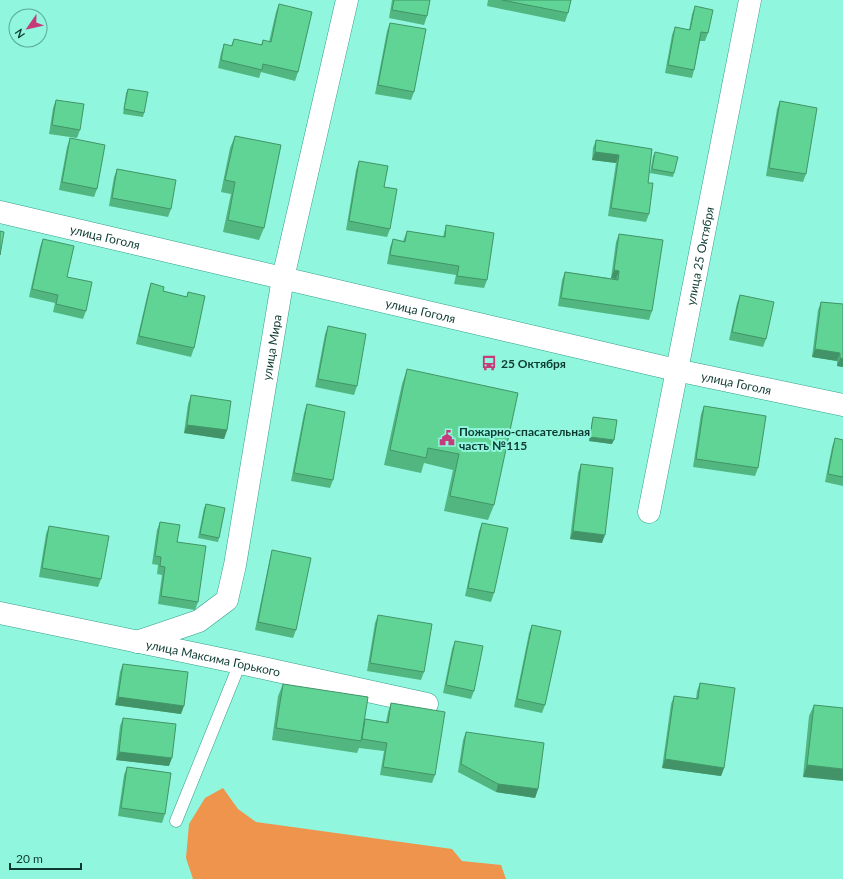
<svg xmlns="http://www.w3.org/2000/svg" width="843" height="879" font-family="Lato,sans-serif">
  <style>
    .green { fill: #ef944c }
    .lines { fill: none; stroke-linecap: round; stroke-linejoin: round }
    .lane-casing { stroke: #339f89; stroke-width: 13 }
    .street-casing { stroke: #339f89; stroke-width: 23 }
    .secondary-casing { stroke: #339f89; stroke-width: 23 }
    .lane { stroke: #fff; stroke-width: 12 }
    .street { stroke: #fff; stroke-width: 22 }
    .secondary { stroke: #fff; stroke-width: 22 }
    .wall { fill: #52b680 }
    .shaded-wall { fill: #429468 }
    .building { fill: #5fd495; stroke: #429468 }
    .labels { text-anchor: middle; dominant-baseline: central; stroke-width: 4; stroke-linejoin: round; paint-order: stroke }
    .street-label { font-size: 12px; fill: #0c3a31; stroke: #90f6de }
    .poi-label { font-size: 12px; font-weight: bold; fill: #0c3a31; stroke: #90f6de; text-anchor: start }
  </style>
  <rect width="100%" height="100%" fill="#90f6de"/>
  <path class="green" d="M223 788 238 809 256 822 452 849 462 861 501 865 506 879H193L186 858 189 824 205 798Z"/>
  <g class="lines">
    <defs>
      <path id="lane" d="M176 821 240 663"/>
      <g id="street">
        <path id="s1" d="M649 512 750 0"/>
        <path id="s2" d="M0 613 240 663 427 704"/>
        <path id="s3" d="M137 642 199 621 227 600 235 565 283 278"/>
      </g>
      <g id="secondary">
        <path id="s4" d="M0 212 676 370 843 405"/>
        <path d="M283 278 347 0"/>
      </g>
    </defs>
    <use href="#lane" class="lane-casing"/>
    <use href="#street" class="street-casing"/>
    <use href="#secondary" class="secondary-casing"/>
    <use href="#lane" class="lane"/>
    <use href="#street" class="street"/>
    <use href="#secondary" class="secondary"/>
  </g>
  <path class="wall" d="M392 0H430L427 16 424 25 389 18Z
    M488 0H571L568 13 565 22 487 6Z
    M279 4 298 72 295 81 261 72 259 78 218 68 221 53 224 44 231 46 234 39 261 45 263 40 269 42 276 12Z
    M695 6 708 33 705 41H700L694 70 692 78 665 73 672 35 675 27 689 30 692 14Z
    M390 23 414 92 411 100 375 94 387 31Z
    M128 89 144 113 143 117 123 114 126 93Z
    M56 100 80 130 77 138 49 134 53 108Z
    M780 101 806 174 803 182 766 176 777 109Z
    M235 136 264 228 259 240 223 232 231 194 221 192 230 148Z
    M70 138 97 189 94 197 59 190 67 147Z
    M596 140 652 149 648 183 649 214 646 222 608 216 616 163 592 160 593 148Z
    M655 152 674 173 673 177 650 173 653 156Z
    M359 161 384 187 390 229 387 237 346 230 356 170Z
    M117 169 171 209 168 217 109 206 114 177Z
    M446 225 487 280 484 288 454 284 456 275 387 264 390 247 393 239 403 241 407 231 443 237Z
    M619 234 652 311 649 320 558 306 562 280 565 272 616 279 611 278 616 242Z
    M43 239 67 277 86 311 83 319 53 312 55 303 29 297 40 247Z
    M151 283 163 291 187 297 188 292 194 348 191 357 136 344 148 292Z
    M740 295 766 339 763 347 729 340 737 303Z
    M821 302 843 304V367L837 366V361L812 357 818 310Z
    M328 326 357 386 354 395 315 387 325 334Z
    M407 369 494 505 488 520 444 511 453 470 424 463 421 473 384 465 402 384Z
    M191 395 227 430 224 439 184 433 188 404Z
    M307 404 333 480 330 488 291 481 304 413Z
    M704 406 758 468 755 476 693 467 701 414Z
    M593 417 612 444 589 441 592 421Z
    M835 438 843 440V486L825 482 832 447Z
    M581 464 602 543 570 539 578 473Z
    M206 504 219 538 218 542 198 538 204 508Z
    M160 522 177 542 198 602 195 610 158 604 162 575 157 574 158 565 152 564 157 530Z
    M482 523 494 593 491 602 465 596 479 531Z
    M49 526 101 579 98 587 39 577 46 534Z
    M272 550 296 630 293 638 255 630 270 558Z
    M378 615 424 672 421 680 367 671 375 623Z
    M532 625 545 705 542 713 514 707 529 633Z
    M455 641 474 691 471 699 443 693 452 649Z
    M123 664 181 714 115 705 120 672Z
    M700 683 724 768 721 776 662 768 671 704 674 696 696 699 697 691Z
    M283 684 365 719 386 722 388 712 391 703 435 775 432 783 380 775 384 751 359 748 357 753 272 740 278 696Z
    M814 705 843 708 803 777 809 716Z
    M123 718 169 766 116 760 120 726Z
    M466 732 538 789 535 798 496 792 458 772 463 740Z
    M127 767 165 814 162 823 118 816 124 775Z"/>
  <path class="shaded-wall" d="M595 152 619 155 616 163 592 160Z
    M614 270 619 271 616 279 611 278Z
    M815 349 840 353 837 361 812 357Z
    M840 358 843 359V367L837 366Z
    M187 425 227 430 224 439 184 433Z
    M590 437 614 440 612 444 589 441Z
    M573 531 605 535 602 543 570 539Z
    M118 697 184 706 181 714 115 705Z
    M119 752 172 758 169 766 116 760Z
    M665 759 724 768 721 776 662 768Z
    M807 765 843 769V781L803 777Z
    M498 784 538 789 535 798 496 792Z"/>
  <path class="building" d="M394 0H430L427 16 392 10Z
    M502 0H571L568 13Z
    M279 4 312 12 298 72 263 64 262 70 221 60 224 44 232 46 234 39 262 45 263 40 271 42Z
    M695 6 713 10 708 33 701 32 694 70 668 65 675 27 690 30Z
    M390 23 426 29 414 92 378 85Z
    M128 89 148 92 144 113 124 109Z
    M56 100 84 104 80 130 52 125Z
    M780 101 817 108 806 174 769 168Z
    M235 136 281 145 264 228 228 220 235 182 225 180Z
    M70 138 105 145 97 189 62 182Z
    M596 140 652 149 648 183H653L649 214 611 208 619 155 595 152Z
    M655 152 678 157 674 173 652 169Z
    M359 161 388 166 384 187 397 189 390 229 349 221Z
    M117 169 176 180 171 209 112 198Z
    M446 225 494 233 487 280 457 276 459 266 390 255 393 239 405 242 407 231 445 237Z
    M0 231 4 232 0 255Z
    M619 234 663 240 652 311 561 298 565 272 618 280 619 271 614 270Z
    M43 239 74 246 67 277 92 282 86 311 56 304 58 295 32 289Z
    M151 283 164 287 163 291 187 297 188 292 205 296 194 348 139 336Z
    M740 295 774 302 766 339 732 332Z
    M821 302 843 304V359L840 358V353L815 349Z
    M328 326 366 334 357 386 318 379Z
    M407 369 518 393 494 505 450 496 459 454 428 448 426 458 390 450Z
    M191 395 231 401 227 430 187 425Z
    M307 404 345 412 333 480 294 473Z
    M704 406 766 416 758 468 696 459Z
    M593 417 617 420 614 440 590 437Z
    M835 438 843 440V477L828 474Z
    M581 464 613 468 605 535 573 531Z
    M206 504 225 508 219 538 200 534Z
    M160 522 180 525 177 542 206 546 198 602 161 596 165 567 160 566 161 557 155 556Z
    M482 523 508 528 494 593 468 588Z
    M49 526 109 536 101 579 42 568Z
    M272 550 311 558 296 630 258 622Z
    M378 615 432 624 424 672 370 663Z
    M532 625 561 631 545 705 517 699Z
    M455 641 483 646 474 691 446 685Z
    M123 664 188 672 184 706 118 697Z
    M700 683 735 688 724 768 665 759 674 696 698 699Z
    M283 684 368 697 361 741 276 728Z
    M391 703 445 712 435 775 383 767 387 743 362 739 365 719 388 723Z
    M814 705 843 708V769L807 765Z
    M123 718 176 724 172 758 119 752Z
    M466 732 544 743 538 789 498 784 461 764Z
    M127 767 171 773 165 814 121 808Z"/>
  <defs>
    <symbol id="bus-bare" viewBox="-9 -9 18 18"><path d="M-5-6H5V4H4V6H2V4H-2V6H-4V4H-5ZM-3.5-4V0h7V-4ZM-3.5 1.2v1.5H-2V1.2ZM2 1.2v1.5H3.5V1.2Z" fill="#c43c79" stroke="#90f6de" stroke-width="2.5" paint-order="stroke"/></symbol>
    <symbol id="civic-bare" viewBox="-9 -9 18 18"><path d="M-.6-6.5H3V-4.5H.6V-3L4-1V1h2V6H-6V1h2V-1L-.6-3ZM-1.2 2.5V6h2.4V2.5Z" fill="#c43c79" stroke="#90f6de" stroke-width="2.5" paint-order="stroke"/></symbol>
  </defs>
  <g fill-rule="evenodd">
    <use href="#bus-bare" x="478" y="352" width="22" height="22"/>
    <use href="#civic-bare" x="436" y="427" width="22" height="22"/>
  </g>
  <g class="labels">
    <g class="street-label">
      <text stroke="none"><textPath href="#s4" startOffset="108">улица Гоголя</textPath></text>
      <text stroke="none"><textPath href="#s1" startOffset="261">улица 25 Октября</textPath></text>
      <text stroke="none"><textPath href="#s4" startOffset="432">улица Гоголя</textPath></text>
      <text stroke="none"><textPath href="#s3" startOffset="357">улица Мира</textPath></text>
      <text stroke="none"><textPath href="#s4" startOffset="756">улица Гоголя</textPath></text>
      <text stroke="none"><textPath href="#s2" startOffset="218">улица Максима Горького</textPath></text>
    </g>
    <g class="poi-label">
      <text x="501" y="363">25 Октября</text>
      <text x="459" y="431">Пожарно-спасательная<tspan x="459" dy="14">часть №115</tspan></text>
    </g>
  </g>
  <g transform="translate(28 28) rotate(236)"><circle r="19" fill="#90f6de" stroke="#5bab99"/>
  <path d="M0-3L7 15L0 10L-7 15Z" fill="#c43c79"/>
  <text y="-6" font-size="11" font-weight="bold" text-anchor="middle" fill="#0c3a31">N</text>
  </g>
  <path d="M10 863v6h71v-6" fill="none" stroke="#0c3a31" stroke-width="2"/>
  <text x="16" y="863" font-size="12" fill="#0c3a31" stroke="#90f6de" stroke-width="3" paint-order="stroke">20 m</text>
</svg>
